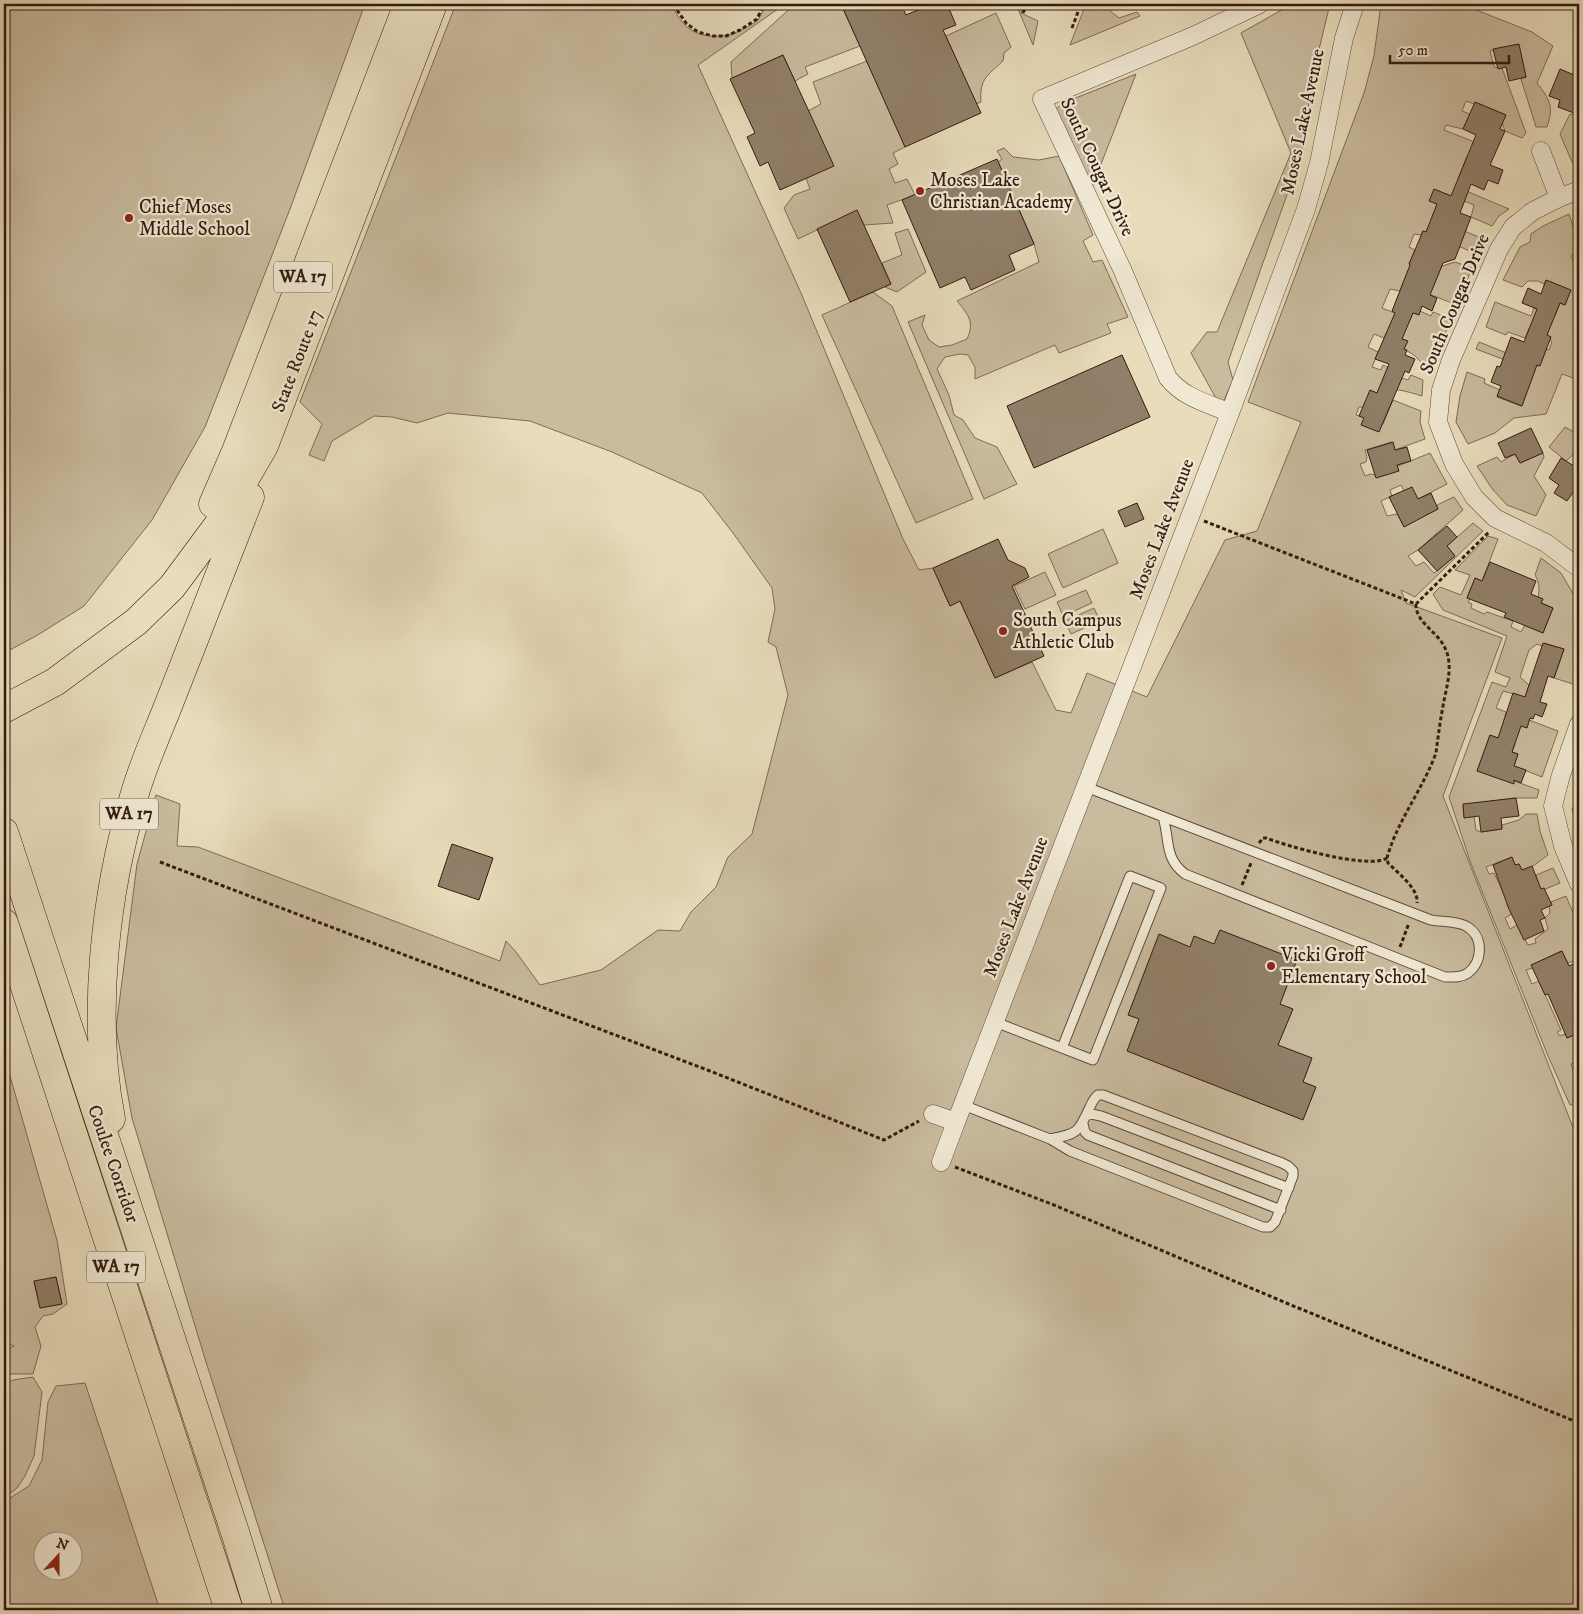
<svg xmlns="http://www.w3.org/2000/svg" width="1583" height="1614" font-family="'IM FELL DW Pica',serif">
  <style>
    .green { fill: #c9bb9e; stroke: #7e6b57; fill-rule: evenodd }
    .building { fill: #917f69; stroke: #321b10 }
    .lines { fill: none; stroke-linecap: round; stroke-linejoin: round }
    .lane-casing { stroke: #604b3b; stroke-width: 11 }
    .street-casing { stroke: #604b3b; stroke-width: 19 }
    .highway-casing { stroke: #321b10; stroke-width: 29 }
    .path { stroke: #321b10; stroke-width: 3; stroke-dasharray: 4 2.5; stroke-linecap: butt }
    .lane { stroke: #f0e8d3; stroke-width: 9 }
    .street { stroke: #f0e8d3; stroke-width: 18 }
    .highway { stroke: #e8dcbb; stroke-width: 28 }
    .poi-dot { fill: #8f2418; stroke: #f0e8d3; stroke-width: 2 }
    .labels { text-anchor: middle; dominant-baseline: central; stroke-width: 4.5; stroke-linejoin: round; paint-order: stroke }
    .shield { fill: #f0e8d3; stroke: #6b584a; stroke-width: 1 }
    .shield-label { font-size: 18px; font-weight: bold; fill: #321b10 }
    .street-label { font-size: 19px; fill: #321b10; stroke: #f0e8d3 }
    .poi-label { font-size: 19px; fill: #321b10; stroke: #f0e8d3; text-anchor: start }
  </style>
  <rect width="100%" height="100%" fill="#e8dcbb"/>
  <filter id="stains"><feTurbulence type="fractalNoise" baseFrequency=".004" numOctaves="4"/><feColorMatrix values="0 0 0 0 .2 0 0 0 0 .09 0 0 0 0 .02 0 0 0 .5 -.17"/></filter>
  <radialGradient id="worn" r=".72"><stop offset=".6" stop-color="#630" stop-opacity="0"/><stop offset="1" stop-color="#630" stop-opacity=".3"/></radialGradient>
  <path class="green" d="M4 4H365L290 209 205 427 152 520 84 606 36 636 4 653Z
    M456 4H682L673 8C677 15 681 22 687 27 702 39 727 39 743 29 749 26 756 23 759 18 762 14 764 8 766 4H785L698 65 801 293 903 539 919 570 933 568 950 606 960 601 995 678 1032 662 1056 710 1071 713 1087 673 1147 697 1225 540 1257 531 1301 422 1248 402 1364 93 1374 56 1381 4H1461L1532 32 1553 46 1537 83C1550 100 1554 106 1547 127H1536L1521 79 1526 77 1518 44 1490 51 1494 67 1502 68 1526 133 1522 138 1505 131 1502 123 1506 115 1475 102 1474 104 1466 101 1462 111 1470 114 1463 129 1446 125 1444 130 1495 150 1488 164 1467 156 1458 179 1464 190 1509 209 1499 216 1492 226 1471 217 1474 205 1434 189 1430 201 1437 204 1432 218 1484 239 1477 254 1423 231 1421 235 1414 234 1409 247 1415 250 1409 264 1437 276 1442 266 1455 262 1472 268 1457 305 1403 284 1400 291 1390 289 1382 308 1410 319 1413 313 1420 311 1431 316 1433 312 1451 319 1432 369 1424 365 1414 355 1404 349 1407 341 1387 332 1384 338 1374 334 1368 347 1378 352 1372 367 1381 370 1383 365 1398 372 1396 376 1408 380 1411 375 1423 380 1422 396C1392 387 1386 385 1363 407H1359L1356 415 1383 424 1393 400 1421 411 1420 422 1425 439 1395 450 1392 442 1365 450 1367 457 1366 462 1360 464 1365 476 1371 474 1376 475 1430 453 1447 484 1418 499 1404 491 1401 485 1390 490 1392 496 1381 501 1387 516 1397 514 1404 526 1438 509 1437 505 1454 497 1463 510 1418 550 1408 556 1416 566 1424 562 1434 573 1455 556 1447 546 1473 523 1483 531 1415 597 1401 590 1406 603 1502 638 1443 796 1576 1135 1579 1136V1610H285L206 1362 132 1118 116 1028 137 864 156 795 180 804 177 846 198 847 500 961 506 941 516 952 540 985 601 970 658 930 680 931 691 912 716 887 728 857 752 834 788 695 776 647 768 642 775 609 772 588 733 533 702 493 612 452 530 421 448 413 417 423 392 417 374 416 332 441 324 461 309 455 322 424 300 402Z
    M795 4H841L860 46 805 67 808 74 795 81 783 55 732 78 731 62Z
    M1016 4H1024L1021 13 1038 21 1033 45Z
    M1086 4H1107L1110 11 1119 18 1137 12 1140 16 1070 45Z
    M1292 4H1330L1314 70 1301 155 1228 362 1233 380 1224 400 1218 402 1191 353 1207 332H1217L1291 153 1241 33Z
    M996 13 1011 47 1004 53 1003 61C988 75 979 79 981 102L976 104 946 36Z
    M867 61 905 147 893 153 898 164 889 169 895 183 907 179 915 195 887 205 893 223 864 225 857 211 798 239 784 208 794 195 810 189 806 178 808 111 821 104 813 82Z
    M1136 74 1091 190 1056 109 1063 103Z
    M1570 114 1579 117V165L1572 162 1560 134Z
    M1004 148 1013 157 1039 160 1059 156 1093 235 1083 241 1093 262 1102 260 1128 317 1107 324 1111 333 1059 353 1055 345 975 379V367L968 355 960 354 945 357 937 369 949 395 954 415 963 420 975 438 997 447 1017 484 984 499 908 322 925 315 922 325 929 340 939 347 952 345 967 339C975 322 968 314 957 301L1039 262 1034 244 998 162 1002 159 997 151Z
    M1569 214 1576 235 1573 236 1576 252 1571 256 1579 272V354L1573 369 1579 371V380L1562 374 1546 414 1514 418 1495 433 1468 444 1456 422 1460 396 1467 372 1485 379 1484 383 1500 390 1497 397 1521 406 1529 369 1476 349 1479 342 1539 366 1546 349 1549 350 1552 342 1550 340 1551 337 1529 328 1525 338 1508 332 1506 335 1486 327 1495 302 1531 316 1534 308 1555 316 1560 303 1565 305 1570 290 1546 280 1544 284 1538 281H1528L1522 287 1503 280 1520 247 1530 242 1531 234 1543 226Z
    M908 229 926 272 897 292 885 287 891 284 882 263 902 255 895 233Z
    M873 292 892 306 973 499 916 523 822 315Z
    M1565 427 1579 435V457L1574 454 1566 461 1549 447Z
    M1543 453 1544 457 1534 476 1546 495 1536 516 1507 505 1493 490 1477 466 1497 457 1501 462 1515 454 1520 463Z
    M1103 529 1118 563 1063 588 1048 554Z
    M1488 536 1498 539 1482 581 1475 578 1467 598 1470 599 1468 602 1472 604 1471 608 1484 614 1487 612 1513 621 1511 627 1521 632 1525 625 1543 633 1553 608 1541 603 1543 599 1538 597C1540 589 1539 582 1535 575L1541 558 1561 573 1579 604V666L1573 684 1554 678 1564 649 1544 643 1542 646 1537 644 1529 650 1520 677 1529 685 1525 697 1503 691 1496 708 1506 712 1504 720H1529L1558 731 1542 777 1514 766 1518 754 1512 752 1515 744 1490 735 1477 771 1506 778 1539 790 1537 798H1515L1463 805 1464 817 1474 816 1476 830 1481 832 1502 829V825L1519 820 1526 814H1537L1540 831 1548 855 1533 866 1522 870 1519 864 1515 865 1512 857 1486 867 1489 874 1494 873 1503 892 1537 879 1536 875 1553 868 1560 883 1507 905 1512 914 1505 918 1510 929 1517 925 1528 945 1536 943 1535 939 1548 929 1545 918 1550 913 1549 906 1552 905 1551 902 1566 896 1579 927V959L1568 963 1561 951 1532 965 1533 968 1526 970 1532 984 1539 981 1561 1030 1557 1032 1560 1036 1565 1034 1567 1038 1579 1033V1050L1575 1051 1579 1061 1571 1064 1575 1075 1579 1073V1104L1570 1105 1548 1056 1470 861 1449 797 1492 682 1506 687 1510 678 1495 672 1507 636 1443 610 1433 594 1440 587 1461 595 1470 575 1455 570Z
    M1045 572 1056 595 1025 609 1014 586Z
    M1086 590 1092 603 1063 616 1057 602Z
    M1094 608 1100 621 1071 634 1065 621Z
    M1575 807 1579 809V835L1572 808Z
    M4 1055 57 1240 67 1304 53 1314 43 1316 35 1327 41 1346 33 1374H4V1352L14 1346 4 1343ZM56 1277 62 1304 40 1308 34 1282Z
    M33 1377 42 1392 34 1456 25 1476 17 1488 4 1498V1386L13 1380Z
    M85 1383 160 1610H4V1502L29 1486 42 1460 48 1402 56 1386ZM42 1542H72V1572H42Z"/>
  <path class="building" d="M841 4H901L906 15 932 4H947L956 25 943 30 981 113 905 147Z
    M1519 44 1526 77 1509 81 1506 67 1498 69 1493 49Z
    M783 55 834 166 780 190 768 162 760 166 747 137 755 133 730 79Z
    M1560 69 1579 77V100L1574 113 1558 107 1560 100 1549 96Z
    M1475 102 1506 115 1500 129 1505 131 1490 165 1503 170 1498 184 1488 180 1484 190 1471 184 1460 213 1471 217 1460 246 1455 259 1443 263 1430 295 1437 298 1432 311 1422 306 1419 315 1413 313 1402 339 1408 341 1404 349 1407 350 1405 355 1415 359 1409 373 1405 371 1379 432 1361 425 1364 418 1359 416 1370 390 1377 393 1389 364 1375 359 1395 313 1392 311 1410 265 1409 264 1423 231 1426 232 1437 204 1429 201 1434 189 1451 196 1476 135 1463 129Z
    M997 159 1034 244 1009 255 1015 270 971 290 965 277 940 288 902 200Z
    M857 210 891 284 850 302 817 229Z
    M1546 280 1571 290 1565 305 1560 303 1547 335 1551 337 1540 366 1537 365 1522 406 1497 396 1501 386 1491 382 1497 366 1500 367 1511 337 1524 342 1537 309 1522 303 1528 288 1541 294Z
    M1122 355 1150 417 1034 468 1007 406Z
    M1531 428 1543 453 1520 463 1515 454 1505 458 1498 443Z
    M1393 442 1395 450 1407 447 1411 461 1397 465 1399 471 1376 478 1367 450Z
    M1561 458 1579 469V494L1574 491 1567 501 1554 493 1559 485 1549 478Z
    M1412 487 1418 499 1431 493 1438 509 1404 527 1389 497Z
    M1137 503 1144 519 1125 527 1118 511Z
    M1447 526 1457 537 1447 546 1455 556 1437 571 1418 550Z
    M998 539 1008 560 1025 568 1029 577 1012 586 1044 656 995 678 960 601 950 606 933 568Z
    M1490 562 1536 581 1531 594 1543 599 1541 603 1553 608 1543 633 1504 617 1506 613 1467 598 1475 578 1482 581Z
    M1543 643 1564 649 1554 678 1548 676 1540 702 1547 704 1542 717 1535 714 1533 719 1530 718 1527 728 1521 726 1512 752 1518 754 1514 766 1526 770 1521 783 1514 780V784L1477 771 1490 735 1498 738 1513 693 1525 697Z
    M1516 798 1519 816 1501 818 1502 829 1481 832 1479 816 1464 818 1463 804Z
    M452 844 493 858 479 900 438 886Z
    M1512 857 1515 865 1519 864 1522 870 1532 866 1541 889 1544 888 1552 905 1541 910 1545 918 1540 920 1544 931 1524 940 1509 909 1493 865Z
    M1220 930 1297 960 1280 1004 1293 1009 1278 1045 1312 1058 1303 1082 1316 1087 1303 1120 1127 1051 1139 1019 1128 1015 1159 934 1190 947 1194 936 1214 944Z
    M1562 951 1569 966 1575 963 1579 973V1033L1567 1038 1548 994 1545 995 1531 965Z
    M56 1277 62 1304 40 1308 34 1281Z"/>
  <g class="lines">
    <defs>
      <path id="lane" d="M1086 787 1431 920C1442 922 1456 921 1466 926 1484 936 1483 961 1468 973 1461 978 1452 977 1445 977L1185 874C1164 858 1170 840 1163 817
        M995 1022 1093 1060 1161 888 1130 876 1062 1048
        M963 1105 1050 1139 1070 1151 1263 1227H1270L1275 1222 1293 1176V1171L1288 1166 1282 1163 1103 1095H1098C1093 1099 1092 1103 1089 1109 1078 1133 1077 1134 1050 1139
        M1086 1116 1091 1114 1101 1116 1289 1188
        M1083 1124 1085 1132 1088 1135 1281 1210"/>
      <path id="street" d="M1541 151 1559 198
        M1579 190 1559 198 1533 211 1513 227 1499 249 1451 360 1441 390 1438 422 1454 464 1474 497 1495 518 1546 543 1579 568
        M1230 413C1207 403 1184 398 1168 378L1122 269 1042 99 1193 36 1260 4
        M1579 724 1561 775 1553 806 1563 846 1579 884
        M933 1114 956 1122 1230 413 1306 209 1319 163 1344 38 1355 4
        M941 1162 956 1122"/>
      <path id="highway" d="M213 504 236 451 408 4
        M4 709 55 682 136 622 172 587 218 525 264 446 433 4
        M4 832 235 1532 259 1610
        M4 923 229 1610
        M111 1119C91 1015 105 893 135 793 144 762 158 732 170 701 196 633 223 565 250 497"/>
    </defs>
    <use href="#lane" class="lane-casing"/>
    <use href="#street" class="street-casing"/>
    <use href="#highway" class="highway-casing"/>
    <path class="path" d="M677 10 686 23 698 32 713 36H726L740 30 757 19 764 4
      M1023 13 1027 4
      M1072 28 1081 4
      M1204 521 1416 604 1489 532
      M1416 604C1415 622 1438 632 1445 648 1454 666 1446 688 1443 706 1440 722 1438 737 1436 753 1423 789 1397 821 1387 858L1388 863C1398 873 1419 889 1417 903
      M1259 843 1263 838H1266C1287 846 1369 870 1387 858
      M160 862 710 1071 884 1140 919 1121
      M1242 885 1251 863
      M1400 947 1409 923
      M955 1167 1054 1205 1291 1305 1579 1423"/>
    <use href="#lane" class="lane"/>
    <use href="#street" class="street"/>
    <use href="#highway" class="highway"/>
  </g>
  <g class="poi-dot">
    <circle cx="920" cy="191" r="5"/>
    <circle cx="129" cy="218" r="5"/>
    <circle cx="1003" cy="631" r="5"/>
    <circle cx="1271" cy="966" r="5"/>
  </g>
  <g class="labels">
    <g class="shield">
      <rect x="274" y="261.5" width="58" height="31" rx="4"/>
      <rect x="100" y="798.5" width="58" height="31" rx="4"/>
      <rect x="87" y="1251.5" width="58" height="31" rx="4"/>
    </g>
    <g class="shield-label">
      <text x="303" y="277">WA 17</text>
      <text x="129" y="814">WA 17</text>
      <text x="116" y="1267">WA 17</text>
    </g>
    <g class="street-label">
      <text transform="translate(1303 122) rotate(-78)">Moses Lake Avenue</text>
      <text transform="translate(1097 167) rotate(65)">South Cougar Drive</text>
      <text transform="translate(1455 304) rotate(-67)">South Cougar Drive</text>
      <text transform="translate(297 361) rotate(-69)">State Route 17</text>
      <text transform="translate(1162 529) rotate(-69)">Moses Lake Avenue</text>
      <text transform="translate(1016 907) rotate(-69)">Moses Lake Avenue</text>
      <text transform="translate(113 1164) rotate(71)">Coulee Corridor</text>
    </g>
    <g class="poi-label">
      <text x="930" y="180">Moses Lake<tspan x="930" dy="22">Christian Academy</tspan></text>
      <text x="139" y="207">Chief Moses<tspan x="139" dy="22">Middle School</tspan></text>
      <text x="1013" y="620">South Campus<tspan x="1013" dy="22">Athletic Club</tspan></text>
      <text x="1281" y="955">Vicki Groff<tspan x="1281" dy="22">Elementary School</tspan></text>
    </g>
  </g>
  <rect width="1583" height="1614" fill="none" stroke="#e8dcbb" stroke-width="20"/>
  <rect x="5" y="5" width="1573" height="1604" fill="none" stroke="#321b10" stroke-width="2.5"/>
  <rect x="10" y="10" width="1563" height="1594" fill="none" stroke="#321b10"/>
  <g transform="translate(58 1556) rotate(21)"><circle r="24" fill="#f0e8d3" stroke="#a49685"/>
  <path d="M0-4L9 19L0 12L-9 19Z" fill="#8f2418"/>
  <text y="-8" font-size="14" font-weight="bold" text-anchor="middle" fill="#321b10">N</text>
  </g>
  <path d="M1390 55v8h119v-8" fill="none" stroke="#321b10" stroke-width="2.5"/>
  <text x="1398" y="55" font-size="15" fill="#321b10" stroke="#f0e8d3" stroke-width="4" paint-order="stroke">50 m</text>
  <rect width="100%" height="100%" filter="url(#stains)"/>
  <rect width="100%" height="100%" fill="url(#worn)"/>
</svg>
